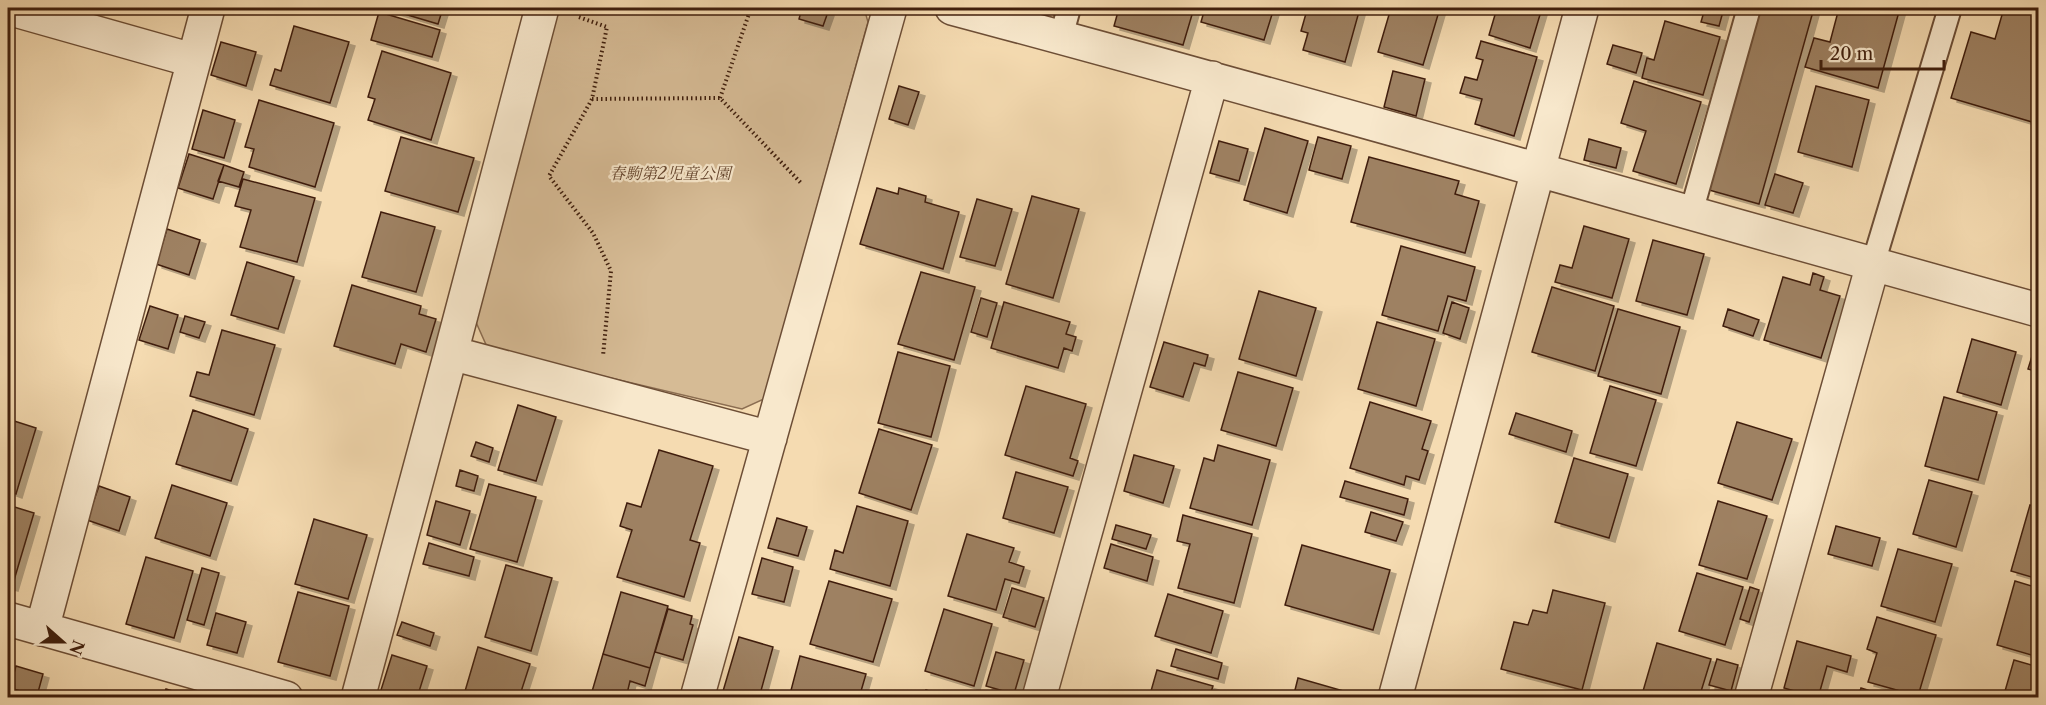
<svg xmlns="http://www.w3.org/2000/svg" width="2046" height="705" font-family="'Libre Caslon Text','Noto Serif JP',serif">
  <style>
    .green { fill: #d6bb95; stroke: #8b6d51; stroke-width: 1.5 }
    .building { fill: #9e8162; stroke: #401f0d; stroke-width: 1.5; filter: url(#shadow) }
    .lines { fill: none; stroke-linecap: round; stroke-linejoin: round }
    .service-casing { stroke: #6d4e36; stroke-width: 26 }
    .minor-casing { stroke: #6d4e36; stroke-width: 36 }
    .path { stroke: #401f0d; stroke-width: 4; stroke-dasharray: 1.5 3; stroke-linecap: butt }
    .service { stroke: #f8e8cc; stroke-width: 22 }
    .minor { stroke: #f8e8cc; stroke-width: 33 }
    .labels { text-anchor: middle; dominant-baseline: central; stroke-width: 4.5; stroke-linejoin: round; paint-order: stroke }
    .park-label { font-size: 16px; font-style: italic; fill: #66462f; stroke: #f8e8cc }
  </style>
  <defs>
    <filter id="shadow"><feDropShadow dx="6" dy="4" stdDeviation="0" flood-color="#0004"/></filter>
  </defs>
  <rect width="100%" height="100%" fill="#f5dbb1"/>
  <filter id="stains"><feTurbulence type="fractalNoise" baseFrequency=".00333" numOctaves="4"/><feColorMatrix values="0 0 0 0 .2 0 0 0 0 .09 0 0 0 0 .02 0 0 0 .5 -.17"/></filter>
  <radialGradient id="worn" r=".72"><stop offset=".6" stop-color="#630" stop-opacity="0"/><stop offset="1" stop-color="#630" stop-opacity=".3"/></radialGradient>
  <path class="green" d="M556 8H864L868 22 764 399 742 409 488 349 475 320Z"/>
  <path class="building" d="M384 8H443L438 24Z
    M802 8H814L828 12 823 26 799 19Z
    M1119 8H1194L1183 45 1114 26Z
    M1205 8H1274L1264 40 1201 22Z
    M1301 8H1360L1345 62 1303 50 1308 33 1301 31 1307 10Z
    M1391 8H1440L1423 65 1378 52Z
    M1497 8H1542L1530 48 1489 35Z
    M1705 8H1724L1719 26 1701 22Z
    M1760 8H1814L1759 204 1709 190Z
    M1839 8H1900L1878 88 1805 67 1814 38 1830 42Z
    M2004 8H2038V100L2032 122 1951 98 1971 32 1995 39Z
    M379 12 440 30 432 57 371 40Z
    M1665 21 1720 37 1703 95 1642 78 1647 58 1654 60Z
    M294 26 349 42 330 103 270 85 275 69 281 71Z
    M1481 41 1537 57 1514 136 1475 124 1482 99 1460 93 1465 77 1477 80 1483 60 1476 58Z
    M221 42 256 52 246 86 211 75Z
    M1613 45 1642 53 1636 73 1607 64Z
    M382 51 451 73 431 140 368 120 375 99 368 97Z
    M1393 71 1425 79 1416 116 1384 107Z
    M1634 81 1701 102 1676 184 1633 171 1646 131 1621 123Z
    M899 86 919 92 908 125 889 119Z
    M1816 86 1869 100 1852 167 1798 152Z
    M259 100 334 123 315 187 249 167 254 149 245 147Z
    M203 110 235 120 224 158 192 149Z
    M1265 128 1308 141 1287 213 1244 200Z
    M401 137 474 158 458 212 385 191Z
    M1318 137 1351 146 1342 179 1309 170Z
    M1589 139 1621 148 1616 168 1584 160Z
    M1219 141 1248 149 1239 181 1210 173Z
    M189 154 224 165 213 199 178 188Z
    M1369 157 1459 181 1455 194 1479 201 1465 253 1351 222Z
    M224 165 244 172 239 187 218 181Z
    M1775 174 1803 183 1793 213 1765 205Z
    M243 179 315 198 297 262 240 247 251 210 235 206Z
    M877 188 898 194 899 188 926 196 925 202 959 212 943 269 860 244Z
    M1032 196 1079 209 1053 298 1006 284Z
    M977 199 1012 209 995 266 960 257Z
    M381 212 435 227 416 292 362 277Z
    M1584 226 1629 239 1612 298 1555 282 1560 265 1572 268Z
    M167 229 200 240 189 275 156 264Z
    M1653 240 1704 254 1687 315 1636 301Z
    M1401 246 1475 267 1466 301 1448 296 1438 331 1382 315Z
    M247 262 294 277 278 329 231 315Z
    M921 272 975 287 954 360 898 344Z
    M1813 273 1824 277 1820 290 1840 296 1821 358 1764 340 1783 277 1810 285Z
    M352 285 421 306 419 314 436 319 426 352 401 344 395 364 334 346Z
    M1552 287 1614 306 1595 371 1532 352Z
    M1259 291 1316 308 1296 376 1239 359Z
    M981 298 997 303 987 337 971 332Z
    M1004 302 1070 322 1066 334 1076 337 1072 351 1064 348 1058 368 991 348Z
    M1452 302 1469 308 1460 339 1443 333Z
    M150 306 178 315 168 349 139 340Z
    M1618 309 1680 327 1661 394 1598 376Z
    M1728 309 1759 320 1753 336 1723 326Z
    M185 316 205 322 199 338 180 332Z
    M1377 322 1435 339 1416 406 1358 389Z
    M222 330 275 345 254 415 190 396 197 372 209 375Z
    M2038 337V372L2028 369Z
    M1972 339 2016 352 2001 405 1957 392Z
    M1164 342 1208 355 1205 366 1194 363 1183 397 1150 387Z
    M898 352 950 366 931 437 878 423Z
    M1238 372 1293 388 1276 446 1221 430Z
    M1026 386 1086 404 1070 458 1078 461 1073 476 1005 455Z
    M1610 386 1656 400 1636 466 1590 453Z
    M1944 397 1997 412 1978 480 1925 466Z
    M1370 402 1431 421 1422 449 1428 451 1419 480 1406 476 1404 485 1350 468Z
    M518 405 556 417 536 481 498 470Z
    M193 410 248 429 231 481 176 464Z
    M1516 413 1572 431 1566 452 1509 434Z
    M8 419 36 428 16 494 8 491Z
    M1737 422 1792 439 1772 500 1718 483Z
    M879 429 932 445 911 510 859 493Z
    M476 442 493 448 489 462 471 456Z
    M1218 445 1270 460 1252 525 1190 508 1204 458 1214 461Z
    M659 450 713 466 690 540 700 543 684 597 617 577 632 530 620 526 627 503 641 507Z
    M1134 455 1174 466 1163 503 1124 491Z
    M1574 458 1628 474 1609 538 1555 522Z
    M460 470 478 476 474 491 456 486Z
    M1016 472 1068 487 1054 533 1003 518Z
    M1929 480 1972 492 1956 547 1913 534Z
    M1345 481 1408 499 1404 515 1340 497Z
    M489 484 536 497 517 562 470 549Z
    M172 485 227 503 210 556 155 538Z
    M99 486 130 497 119 531 87 520Z
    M436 501 470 511 460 545 427 535Z
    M1718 501 1767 516 1747 579 1699 565Z
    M8 505 34 513 12 587 8 586Z
    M2030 505 2038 507V579L2011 571Z
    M857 506 908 521 890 586 830 569 835 550 843 553Z
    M1371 512 1403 522 1396 541 1365 532Z
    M1183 515 1252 534 1234 603 1178 588 1190 544 1177 541Z
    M777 518 807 527 798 556 768 548Z
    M314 519 367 535 348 599 295 584Z
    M1116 525 1151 535 1146 549 1112 539Z
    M1836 526 1880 538 1872 566 1828 554Z
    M967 534 1014 548 1009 562 1024 567 1019 583 1005 579 996 610 948 596Z
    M429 543 474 557 469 576 423 564Z
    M1111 544 1153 557 1147 581 1104 568Z
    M1302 545 1390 570 1373 630 1285 605Z
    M1898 549 1952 564 1935 622 1881 606Z
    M146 557 193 571 174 638 126 624Z
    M762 558 793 567 784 602 752 594Z
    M506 565 552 578 531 651 485 637Z
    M202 568 219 573 204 625 187 620Z
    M1697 573 1743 587 1725 645 1679 631Z
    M829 581 892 599 873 662 810 644Z
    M2015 581 2038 588V657L1997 645Z
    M1750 587 1759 590 1749 622 1740 619Z
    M1012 588 1044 598 1035 627 1003 617Z
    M1553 590 1605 603 1582 690 1501 669 1514 622 1528 625 1533 610 1547 613Z
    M298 592 349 606 330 676 278 662Z
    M621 592 668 606 650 668 603 654Z
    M1168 594 1223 611 1211 653 1155 636Z
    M668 609 692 616 690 624 693 625 683 660 655 652Z
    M944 609 992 624 974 686 925 671Z
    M216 613 246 622 237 653 207 645Z
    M1877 617 1936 635 1918 696 1868 682 1877 653 1867 649Z
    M402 622 434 633 430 646 397 635Z
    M739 637 773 647 759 698H721Z
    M1797 641 1851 656 1847 672 1827 666 1818 698 1784 688Z
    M1657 643 1711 659 1699 698H1641Z
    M478 647 530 664 519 698H463Z
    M1176 649 1222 663 1218 679 1171 666Z
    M996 652 1024 660 1014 694 986 686Z
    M603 654 650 668 645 686 630 681 626 698H599L591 695Z
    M392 655 427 666 417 698H401L381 690Z
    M800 656 866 674 859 698H789Z
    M1717 659 1738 665 1731 691 1709 685Z
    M2014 660 2038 667V698H2003Z
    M16 666 43 674 37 696 10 688Z
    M1157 670 1213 686 1209 698H1149Z
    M1298 678 1347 692 1346 698H1293Z
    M1861 688 1893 698H1858Z
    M166 689 196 698H163Z
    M926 690 952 698H924Z"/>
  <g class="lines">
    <defs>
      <path id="service" d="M1061 37 1069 8
        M1691 213 1749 8
        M1873 264 1950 8"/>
      <path id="minor" d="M8 8 192 60
        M952 8C1315 105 1676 210 2038 310
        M451 353 770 438
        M8 619 286 698
        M42 629 208 8
        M358 698 451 353 542 8
        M697 698 890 8
        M1039 698 1212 78
        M1395 698 1582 8
        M1751 698 1873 264"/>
    </defs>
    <use href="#service" class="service-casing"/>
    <use href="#minor" class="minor-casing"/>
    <path class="path" d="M579 17 607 27 592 99 549 176 593 233 611 271 603 356
      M720 98 751 8
      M592 99 720 98 801 183"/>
    <use href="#service" class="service"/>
    <use href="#minor" class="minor"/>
  </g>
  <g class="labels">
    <g class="park-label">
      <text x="670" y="173">春駒第2児童公園</text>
    </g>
  </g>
  <rect width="2046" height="705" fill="none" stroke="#f5dbb1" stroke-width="30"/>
  <rect x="9" y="9" width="2028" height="687" fill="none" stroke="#401f0d" stroke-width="3"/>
  <rect x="15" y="15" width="2016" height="675" fill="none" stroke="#401f0d" stroke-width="1.5"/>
  <g transform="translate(63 642) rotate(111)" stroke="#f8e8cc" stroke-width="4.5" paint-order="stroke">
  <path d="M0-4.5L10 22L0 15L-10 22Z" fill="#401f0d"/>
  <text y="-9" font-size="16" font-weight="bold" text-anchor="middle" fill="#401f0d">N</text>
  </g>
  <path d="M1821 60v9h123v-9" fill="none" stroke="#401f0d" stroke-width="3"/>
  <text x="1830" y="60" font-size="18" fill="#401f0d" stroke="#f8e8cc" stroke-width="4.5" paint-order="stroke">20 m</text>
  <rect width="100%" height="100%" filter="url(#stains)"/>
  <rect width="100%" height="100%" fill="url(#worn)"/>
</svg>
